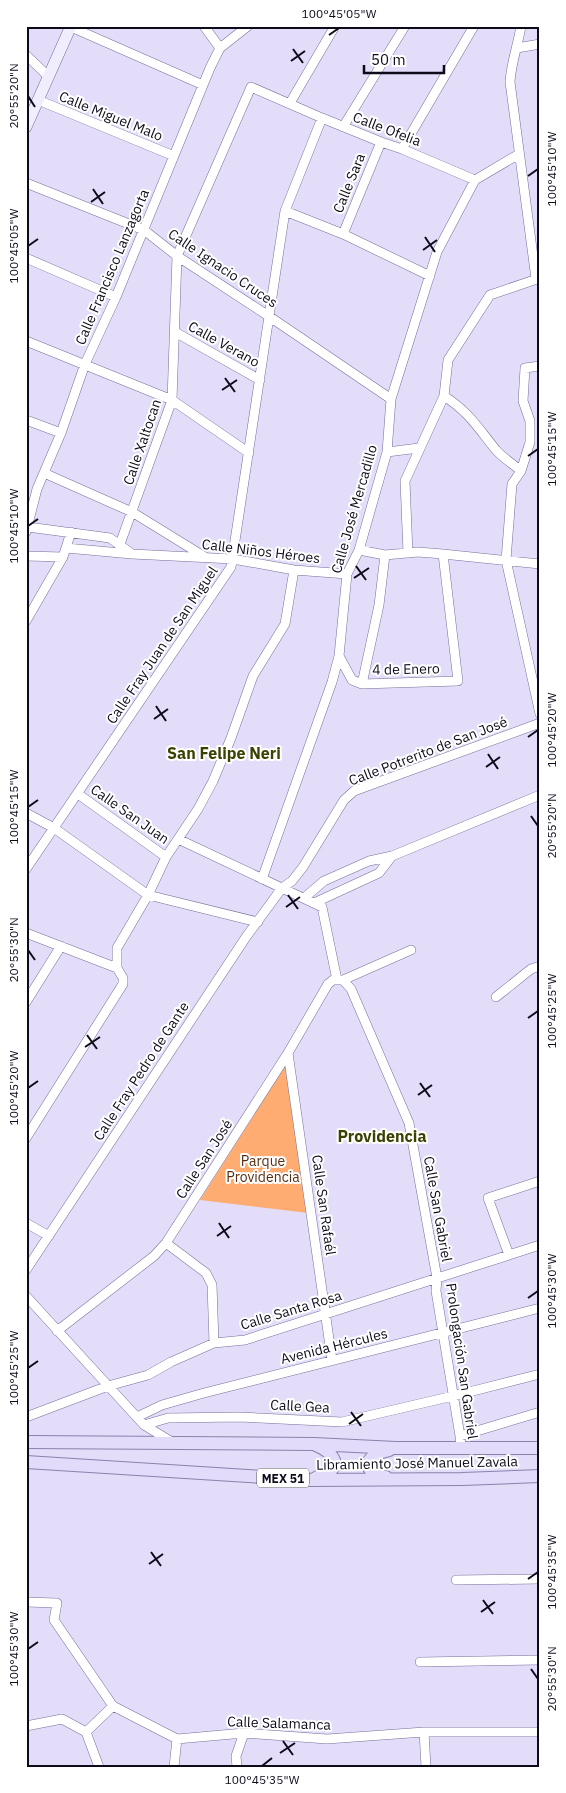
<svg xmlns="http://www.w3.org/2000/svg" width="566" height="1793" font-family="'IBM Plex Sans',sans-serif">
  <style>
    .green { fill: #ffac73 }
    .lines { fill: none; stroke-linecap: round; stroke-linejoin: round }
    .street-casing { stroke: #786e98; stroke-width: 10 }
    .secondary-casing { stroke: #786e98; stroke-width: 12 }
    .primary-casing { stroke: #8b82aa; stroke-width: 14 }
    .street { stroke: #fff; stroke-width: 9 }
    .secondary { stroke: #f0edfd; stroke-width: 11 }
    .primary { stroke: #e2dbfa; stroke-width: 12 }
    .ticks { fill: none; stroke: #0e0a1a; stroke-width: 2 }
    .labels { text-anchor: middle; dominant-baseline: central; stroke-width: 4; stroke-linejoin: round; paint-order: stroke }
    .shield { fill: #fff; stroke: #56545f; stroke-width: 1 }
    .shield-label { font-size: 12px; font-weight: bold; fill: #0e0a1a }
    .street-label { font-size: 14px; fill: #0e0a1a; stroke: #fff }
    .park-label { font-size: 14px; fill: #562f12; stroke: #fff }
    .quarter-label { font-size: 16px; font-weight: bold; fill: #3c4101; stroke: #fff }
    .neatline { fill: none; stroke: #0e0a1a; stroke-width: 2 }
    .ticks-label { font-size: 12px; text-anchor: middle; fill: #0e0a1a }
  </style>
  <rect width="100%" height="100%" fill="#e3ddfa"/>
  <path class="green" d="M286 1064 308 1213 200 1200Z"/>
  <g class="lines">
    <defs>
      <path id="street" d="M204 26 220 48
        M521 26C518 45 511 63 510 82L536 279
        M71 27 203 85
        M517 48 540 44
        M26 55 49 77
        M38 100 174 156
        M290 103 335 26
        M343 127 405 26
        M402 149 474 26
        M26 183 144 230 177 256 270 317 391 399
        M285 211 343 234 430 276
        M343 234 381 142
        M26 258 116 297
        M175 332 260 380
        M26 341 172 400 249 453
        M540 366 525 368 523 401 530 421V442L521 471 512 484 506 560 540 714
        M444 396C469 412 478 428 496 450 503 458 513 464 521 471
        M26 420 61 433
        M387 452 419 448
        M44 473 132 512 205 557
        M28 527 110 538 132 554 233 559 294 570 347 574
        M26 532 37 489 61 433 85 364 116 297 210 68 220 48 248 26
        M120 544 172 400 177 256 251 87 322 118 381 142 402 149 475 180
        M66 548 132 554
        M359 550 385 555 418 552 443 554 540 564
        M408 553 405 481 444 396 448 360 490 295 540 278
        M26 556 63 557
        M26 621 63 557 71 532
        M339 656 352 680 362 684 458 681 443 554
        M362 684 379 605 385 555
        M78 794 166 857
        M26 813 54 828 148 895 258 922
        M178 839 322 907 337 980
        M26 869 231 567 285 211 322 118
        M262 879 332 682 339 656 347 574 359 550 387 452 391 399 437 252 475 180 519 154
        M304 898 324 881 369 861 392 856 540 795
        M314 903 379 873 392 856
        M26 933 117 968
        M343 980 351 989 409 1123 437 1278 436 1291 460 1436 461 1449
        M496 997 531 969 540 966
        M26 1002 61 946
        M288 1053 332 1360
        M26 1138 123 984V978L117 968V948L148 895 166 857 198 809 213 781 231 738 253 676 285 624 294 570
        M26 1223 49 1236
        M166 1243 206 1273 212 1285 214 1343
        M509 1255 488 1198 540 1181
        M26 1270 246 937 282 888 292 881 303 867 344 800 354 791 540 723
        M26 1296 144 1425 172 1442
        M57 1331 154 1256 166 1243 288 1053 328 984 333 980H343L411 950
        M26 1417 108 1386 148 1375 171 1362 214 1343 245 1340 540 1245
        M137 1417 162 1405 204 1393 540 1308
        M144 1425 168 1418 239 1417 342 1422 453 1396 540 1374
        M460 1436 540 1412
        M456 1580 540 1579
        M26 1602 57 1603 54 1620 113 1706 177 1739 244 1733 327 1739 424 1732H540
        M420 1662 540 1660
        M26 1726 62 1719 86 1732 99 1767
        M86 1732 113 1706
        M424 1732 426 1767
        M174 1767 177 1739
        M237 1767 236 1756 244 1733"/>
      <path id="secondary" d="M26 127 71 26"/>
      <path id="primary" d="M26 1442 314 1444 396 1448H540
        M26 1462 311 1480 462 1479 540 1476
        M386 1477C377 1475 368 1473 368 1462L375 1454 389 1450
        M314 1479 332 1469 335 1463C332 1453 325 1449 316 1445"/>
    </defs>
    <use href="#street" class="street-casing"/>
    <use href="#secondary" class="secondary-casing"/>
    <use href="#primary" class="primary-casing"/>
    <use href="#street" class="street"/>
    <use href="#secondary" class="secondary"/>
    <use href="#primary" class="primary"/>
  </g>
  <path class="ticks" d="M329 35 339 28M293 49 303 63M291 61 305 51M28 96 35 107M528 176 538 169M93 189 103 204M91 202 105 192M425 237 435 252M28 246 38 239M423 250 437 240M225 378 235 392M222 390 237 380M528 456 538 449M28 526 38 519M356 566 366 580M354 578 369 568M156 706 166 721M154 719 168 709M528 737 538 730M488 754 498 769M486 767 500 757M28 807 38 800M531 816 538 826M288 895 298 909M286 907 300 897M28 950 35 960M528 1018 538 1011M87 1035 97 1049M85 1047 100 1037M420 1083 430 1097M28 1088 38 1081M418 1095 432 1085M219 1223 229 1238M217 1236 231 1226M528 1298 538 1291M28 1368 38 1361M351 1412 361 1426M349 1424 363 1414M151 1552 161 1566M149 1564 163 1554M528 1579 538 1572M483 1600 493 1614M481 1612 495 1602M28 1649 38 1642M531 1669 538 1679M283 1741 293 1755M280 1753 295 1743M262 1766 272 1758"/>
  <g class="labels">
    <rect class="shield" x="257" y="1468.5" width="52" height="19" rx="4"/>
    <g class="shield-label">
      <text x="283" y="1478">MEX 51</text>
    </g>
    <g class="street-label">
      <text transform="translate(111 116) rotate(22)">Calle Miguel Malo</text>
      <text transform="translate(387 129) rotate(21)">Calle Ofelia</text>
      <text transform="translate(349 183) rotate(-68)">Calle Sara</text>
      <text transform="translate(112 267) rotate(-67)">Calle Francisco Lanzagorta</text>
      <text transform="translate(223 268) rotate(34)">Calle Ignacio Cruces</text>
      <text transform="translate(224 344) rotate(29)">Calle Verano</text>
      <text transform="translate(142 442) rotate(-71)">Calle Xaltocan</text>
      <text transform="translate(354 509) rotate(-74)">Calle José Mercadillo</text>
      <text transform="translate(261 551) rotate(7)">Calle Niños Héroes</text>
      <text transform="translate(162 645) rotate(-56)">Calle Fray Juan de San Miguel</text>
      <text transform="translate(406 669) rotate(-1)">4 de Enero</text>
      <text transform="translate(428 751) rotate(-21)">Calle Potrerito de San José</text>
      <text transform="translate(130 814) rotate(35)">Calle San Juan</text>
      <text transform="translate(141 1071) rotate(-57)">Calle Fray Pedro de Gante</text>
      <text transform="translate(204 1159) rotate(-57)">Calle San José</text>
      <text transform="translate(324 1205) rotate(82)">Calle San Rafaél</text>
      <text transform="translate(438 1209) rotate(80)">Calle San Gabriel</text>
      <text transform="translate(291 1310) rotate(-17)">Calle Santa Rosa</text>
      <text transform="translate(334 1346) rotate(-14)">Avenida Hércules</text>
      <text transform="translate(462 1361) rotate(82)">Prolongación San Gabriel</text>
      <text transform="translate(300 1406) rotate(3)">Calle Gea</text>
      <text transform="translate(417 1463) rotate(-1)">Libramiento José Manuel Zavala</text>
      <text transform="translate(279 1723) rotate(2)">Calle Salamanca</text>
    </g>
    <g class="park-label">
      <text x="263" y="1161">Parque<tspan x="263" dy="16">Providencia</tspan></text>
    </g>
    <g class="quarter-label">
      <text x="224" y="753">San Felipe Neri</text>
      <text x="382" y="1136">Providencia</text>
    </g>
  </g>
  <rect width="566" height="1793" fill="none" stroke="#ffffff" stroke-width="55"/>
  <path d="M364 65v8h80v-8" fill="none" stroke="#0e0a1a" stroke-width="2.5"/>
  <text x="371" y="65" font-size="15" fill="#0e0a1a" stroke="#ffffff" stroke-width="4" paint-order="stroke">50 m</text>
  <rect x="28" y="28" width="510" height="1738" class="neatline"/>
  <g class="ticks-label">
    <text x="339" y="18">100°45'05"W</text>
    <text transform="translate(14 96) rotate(-90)" y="4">20°55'20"N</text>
    <text transform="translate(552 169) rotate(-90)" y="4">100°45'10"W</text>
    <text transform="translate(14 246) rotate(-90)" y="4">100°45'05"W</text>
    <text transform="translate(552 449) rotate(-90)" y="4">100°45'15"W</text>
    <text transform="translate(14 526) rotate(-90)" y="4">100°45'10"W</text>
    <text transform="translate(552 730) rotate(-90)" y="4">100°45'20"W</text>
    <text transform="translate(14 807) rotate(-90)" y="4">100°45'15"W</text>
    <text transform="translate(552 826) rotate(-90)" y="4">20°55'20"N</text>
    <text transform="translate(14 950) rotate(-90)" y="4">20°55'30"N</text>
    <text transform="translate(552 1011) rotate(-90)" y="4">100°45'25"W</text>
    <text transform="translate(14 1088) rotate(-90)" y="4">100°45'20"W</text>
    <text transform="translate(552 1291) rotate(-90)" y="4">100°45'30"W</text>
    <text transform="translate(14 1368) rotate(-90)" y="4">100°45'25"W</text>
    <text transform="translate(552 1572) rotate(-90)" y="4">100°45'35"W</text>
    <text transform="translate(14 1649) rotate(-90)" y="4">100°45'30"W</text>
    <text transform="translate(552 1679) rotate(-90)" y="4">20°55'30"N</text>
    <text x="262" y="1784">100°45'35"W</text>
  </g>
</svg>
